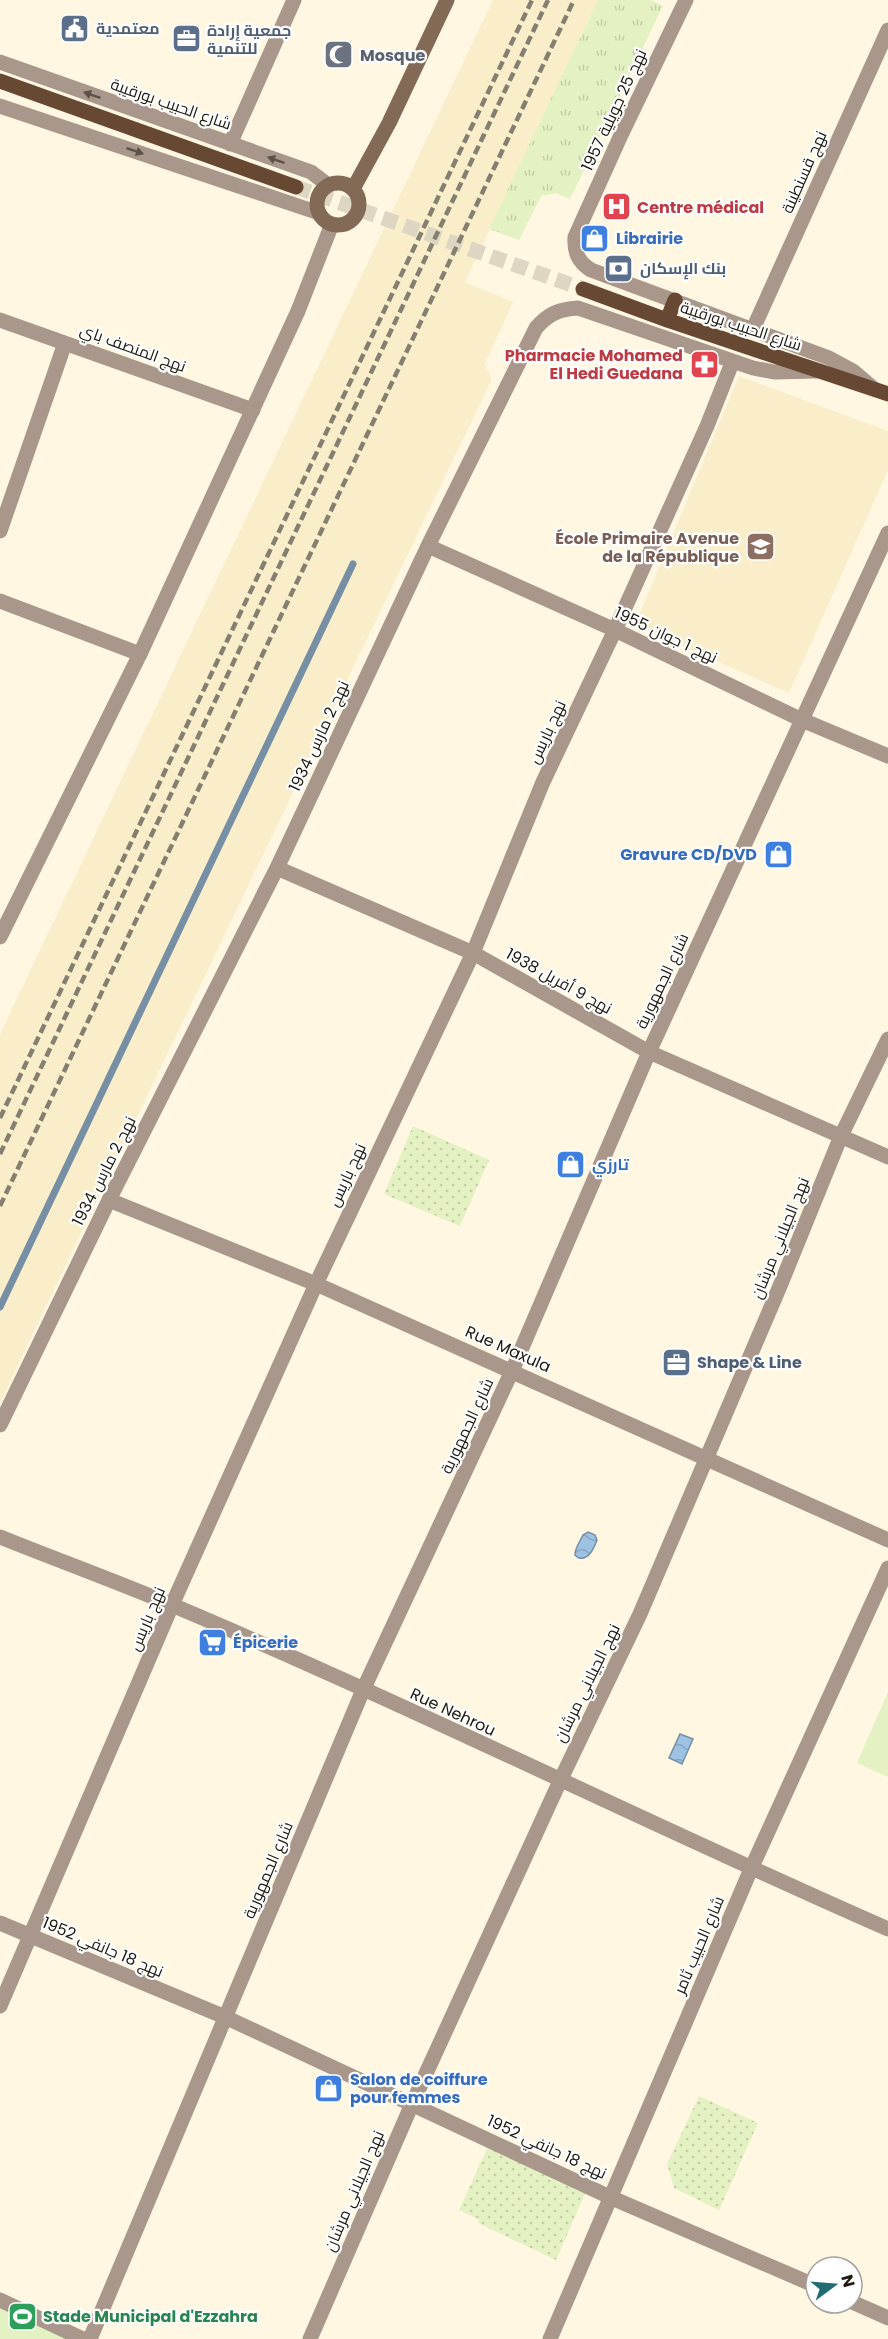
<svg xmlns="http://www.w3.org/2000/svg" width="888" height="2339" font-family="Poppins,Cairo,sans-serif">
  <style>
    .built { fill: #f9edca }
    .grass { fill: url(#grass-dots) }
    .park { fill: url(#park-tufts) }
    .pitch { fill: #e4f1c2 }
    .water { fill: url(#water-waves); stroke: #778fa4; stroke-width: 1.5 }
    .lines { fill: none; stroke-linecap: round; stroke-linejoin: round }
    .stream { stroke: #778fa4; stroke-width: 7 }
    .primary-tunnel { stroke: #ddd6c2; stroke-width: 15; stroke-dasharray: 15 8; stroke-linecap: butt }
    .minor { stroke: #a9978b; stroke-width: 15 }
    .tertiary { stroke: #a9978b; stroke-width: 15 }
    .secondary { stroke: #836a57; stroke-width: 15 }
    .primary { stroke: #674933; stroke-width: 15 }
    .rail { stroke: #847f6f; stroke-width: 4.5; stroke-dasharray: 9 4.5; stroke-linecap: butt }
    .oneway { fill: #5c5247 }
    .labels { text-anchor: middle; dominant-baseline: central; stroke-width: 4.5; stroke-linejoin: round; paint-order: stroke }
    .service-label { font-size: 16px; font-weight: bold; fill: #4e5e75; stroke: #fff; text-anchor: start }
    .worship-label { font-size: 16px; font-weight: bold; fill: #5b616d; stroke: #fff; text-anchor: start }
    .street-label { font-size: 16px; fill: #1d190f; stroke: #fff }
    .health-label { font-size: 16px; font-weight: bold; fill: #be3a42; stroke: #fff; text-anchor: start }
    .shop-label { font-size: 16px; font-weight: bold; fill: #366cbe; stroke: #fff; text-anchor: start }
    .education-label { font-size: 16px; font-weight: bold; fill: #785e54; stroke: #fff; text-anchor: end }
    .leisure-label { font-size: 16px; font-weight: bold; fill: #27864d; stroke: #fff; text-anchor: start }
  </style>
  <defs>
    <pattern id="grass-dots" width="8" height="8" patternUnits="userSpaceOnUse" patternTransform="scale(1.5)"><rect width="8" height="8" fill="#e4f1c2"/><path d="M2 2h.1M6 6h.1" fill="none" stroke="#c3cea6" stroke-width="1.8" stroke-linecap="round"/></pattern>
    <pattern id="park-tufts" width="24" height="20" patternUnits="userSpaceOnUse" patternTransform="scale(1.5)"><rect width="24" height="20" fill="#e4f1c2"/><path d="M3 7l-1-3M5 7V3M7 7l1-3M15 17l-1-3M17 17v-4M19 17l1-3" fill="none" stroke="#c3cea6"/></pattern>
    <pattern id="water-waves" width="16" height="10" patternUnits="userSpaceOnUse" patternTransform="scale(1.5)"><rect width="16" height="10" fill="#9dc2e4"/><path d="M0 5q4-4 8 0t8 0" fill="none" stroke="#87a6c2"/></pattern>
  </defs>
  <rect width="100%" height="100%" fill="#fff7e1"/>
  <path class="built" d="M493 0H598L465 282 513 302 485 364 492 379 0 1402V1034Z
    M739 376 888 431V470L789 693 635 625Z"/>
  <path class="grass" d="M413 1126 489 1160 460 1226 384 1194Z
    M699 2096 758 2123 719 2210 674 2188 667 2164Z
    M489 2144 587 2189 556 2260 480 2224 478 2219 459 2210Z"/>
  <path class="park" d="M598 0H651L663 6 570 199 556 193 541 196 519 240 489 229Z"/>
  <path class="pitch" d="M888 1692V1777L857 1763Z
    M0 2298 86 2339H0Z"/>
  <path class="water" d="M588 1532 595 1535 597 1540C594 1548 589 1560 579 1558L575 1555C575 1547 580 1542 583 1535Z
    M680 1734 693 1739 682 1764 669 1758Z"/>
  <g class="lines">
    <path class="stream" d="M0 1307 353 564"/>
    <path class="primary-tunnel" d="M296 187 583 289"/>
    <path class="minor" d="M686 0 621 135 575 237C574 252 578 262 591 270L829 358 853 371 874 389
      M0 62 311 172 328 185
      M0 106 319 213
      M230 144 294 0
      M0 320 253 410
      M753 329 888 30
      M0 531 65 343
      M428 546 615 630 802 720 888 756
      M0 601 140 654
      M277 868 473 953 649 1052 888 1157
      M109 1200 316 1284 888 1540
      M0 1425 109 1200 277 868 428 546 536 328C548 314 559 309 578 308L753 368 774 372 817 371
      M0 1537C57 1560 115 1581 172 1605 414 1707 648 1824 888 1929
      M0 1923 225 2017 612 2198 816 2286
      M0 2006 172 1605 316 1284 473 953 543 782 615 630 707 426 732 363
      M0 2300 83 2339
      M852 2302 888 2318
      M90 2339 363 1690 512 1371 649 1052 888 533
      M310 2339 412 2104 560 1781 640 1614 780 1286 841 1136 888 1039"/>
    <path class="tertiary" d="M0 937 140 654 298 311 332 224
      M550 2339 751 1869 888 1568"/>
    <path class="secondary" d="M317 204a21 21 0 1 1 42 0a21 21 0 1 1-42 0Z
      M353 189 389 123 447 0"/>
    <path class="primary" d="M0 81 296 187
      M583 289 667 320 888 394
      M667 320 675 300"/>
    <path class="rail" d="M0 1118 532 0
      M0 1154 548 0
      M0 1206 574 0"/>
  </g>
  <defs><path id="oneway-solid" d="M-6-.8H1V-3.2L6.5 0L1 3.2V.8H-6Z" transform="scale(1.5)"/></defs>
  <g class="oneway">
    <use href="#oneway-solid" transform="translate(92 95) rotate(-161)"/>
    <use href="#oneway-solid" transform="translate(135 151) rotate(19)"/>
    <use href="#oneway-solid" transform="translate(276 160) rotate(-161)"/>
  </g>
  <defs>
    <symbol id="civic-square" viewBox="-11 -11 22 22"><rect x="-9" y="-9" width="18" height="18" rx="4" fill="#5c6f8a" stroke="#fff"/><path d="M-.6-6.5H3V-4.5H.6V-3L4-1V1h2V6H-6V1h2V-1L-.6-3ZM-1.2 2.5V6h2.4V2.5Z" fill="#fff"/></symbol>
    <symbol id="office-square" viewBox="-11 -11 22 22"><rect x="-9" y="-9" width="18" height="18" rx="4" fill="#5c6f8a" stroke="#fff"/><path d="M-6-3h4V-5.5h4V-3h4V5H-6ZM-1-4.5V-3h2v-1.5ZM-6 0V1H6V0Z" fill="#fff"/></symbol>
    <symbol id="mosque-square" viewBox="-11 -11 22 22"><rect x="-9" y="-9" width="18" height="18" rx="4" fill="#6b7280" stroke="#fff"/><path d="M3.5-4.9A6 6 0 1 0 3.5 4.9A5 5 0 1 1 3.5-4.9Z" fill="#fff"/></symbol>
    <symbol id="hospital-square" viewBox="-11 -11 22 22"><rect x="-9" y="-9" width="18" height="18" rx="4" fill="#e0444e" stroke="#fff"/><path d="M-5-5h3v3.5h4V-5h3V5h-3V1.5h-4V5h-3Z" fill="#fff"/></symbol>
    <symbol id="shop-square" viewBox="-11 -11 22 22"><rect x="-9" y="-9" width="18" height="18" rx="4" fill="#3f7fe0" stroke="#fff"/><path d="M-5-2.5h2.3a2.7 3.5 0 0 1 5.4 0H5L5.5 6h-11ZM-1.5-2.5h3a1.5 2.3 0 0 0-3 0Z" fill="#fff"/></symbol>
    <symbol id="bank-square" viewBox="-11 -11 22 22"><rect x="-9" y="-9" width="18" height="18" rx="4" fill="#5c6f8a" stroke="#fff"/><path d="M-6-4H6V4H-6ZM0-2.3a2.3 2.3 0 1 0 0 4.6a2.3 2.3 0 1 0 0-4.6Z" fill="#fff"/></symbol>
    <symbol id="pharmacy-square" viewBox="-11 -11 22 22"><rect x="-9" y="-9" width="18" height="18" rx="4" fill="#e0444e" stroke="#fff"/><path d="M-2-6h4v4h4v4h-4v4h-4v-4h-4v-4h4Z" fill="#fff"/></symbol>
    <symbol id="school-square" viewBox="-11 -11 22 22"><rect x="-9" y="-9" width="18" height="18" rx="4" fill="#8d6e63" stroke="#fff"/><path d="M0-5L7-2L0 1L-7-2ZM-4 1L0 2.5L4 1V4Q0 6-4 4Z" fill="#fff"/></symbol>
    <symbol id="supermarket-square" viewBox="-11 -11 22 22"><rect x="-9" y="-9" width="18" height="18" rx="4" fill="#3f7fe0" stroke="#fff"/><path d="M-6-5.5h2.5l.6 2H6L4.5 2H-2.5L-4.4-4H-6ZM-1.5 3.2a1.3 1.3 0 1 0 .1 0ZM3 3.2a1.3 1.3 0 1 0 .1 0Z" fill="#fff"/></symbol>
    <symbol id="stadium-square" viewBox="-11 -11 22 22"><rect x="-9" y="-9" width="18" height="18" rx="4" fill="#2e9e5b" stroke="#fff"/><path d="M0-5a6.5 5 0 1 0 0 10a6.5 5 0 1 0 0-10ZM-3.5-1.8h7v3.6h-7Z" fill="#fff"/></symbol>
  </defs>
  <g fill-rule="evenodd">
    <use href="#civic-square" x="58" y="12" width="33" height="33"/>
    <use href="#office-square" x="170" y="22" width="33" height="33"/>
    <use href="#mosque-square" x="322" y="38" width="33" height="33"/>
    <use href="#hospital-square" x="600" y="190" width="33" height="33"/>
    <use href="#shop-square" x="578" y="222" width="33" height="33"/>
    <use href="#bank-square" x="602" y="252" width="33" height="33"/>
    <use href="#pharmacy-square" x="688" y="348" width="33" height="33"/>
    <use href="#school-square" x="744" y="530" width="33" height="33"/>
    <use href="#shop-square" x="762" y="838" width="33" height="33"/>
    <use href="#shop-square" x="554" y="1148" width="33" height="33"/>
    <use href="#office-square" x="660" y="1346" width="33" height="33"/>
    <use href="#supermarket-square" x="196" y="1626" width="33" height="33"/>
    <use href="#shop-square" x="312" y="2072" width="33" height="33"/>
    <use href="#stadium-square" x="6" y="2300" width="33" height="33"/>
  </g>
  <g class="labels">
    <g class="service-label">
      <text x="96" y="28">معتمدية</text>
      <text x="207" y="30">جمعية إرادة<tspan x="207" dy="18">للتنمية</tspan></text>
      <text x="640" y="268">بنك الإسكان</text>
      <text x="697" y="1362">Shape &amp; Line</text>
    </g>
    <g class="worship-label">
      <text x="360" y="55">Mosque</text>
    </g>
    <g class="street-label">
      <text transform="translate(171 104) rotate(19)">شارع الحبيب بورقيبة</text>
      <text transform="translate(614 110) rotate(-65)">نهج 25 جويلية 1957</text>
      <text transform="translate(804 172) rotate(-66)">نهج قسنطينة</text>
      <text transform="translate(741 326) rotate(18)">شارع الحبيب بورقيبة</text>
      <text transform="translate(133 348) rotate(20)">نهج المنصف باي</text>
      <text transform="translate(666 635) rotate(25)">نهج 1 جوان 1955</text>
      <text transform="translate(547 732) rotate(-65)">نهج باريس</text>
      <text transform="translate(319 736) rotate(-65)">نهج 2 مارس 1934</text>
      <text transform="translate(559 981) rotate(29)">نهج 9 أفريل 1938</text>
      <text transform="translate(662 981) rotate(-65)">شارع الجمهورية</text>
      <text transform="translate(104 1171) rotate(-63)">نهج 2 مارس 1934</text>
      <text transform="translate(347 1175) rotate(-65)">نهج باريس</text>
      <text transform="translate(780 1238) rotate(-68)">نهج الجيلاني مرشان</text>
      <text transform="translate(508 1349) rotate(24)">Rue Maxula</text>
      <text transform="translate(467 1426) rotate(-65)">شارع الجمهورية</text>
      <text transform="translate(147 1619) rotate(-67)">نهج باريس</text>
      <text transform="translate(587 1683) rotate(-64)">نهج الجيلاني مرشان</text>
      <text transform="translate(453 1712) rotate(25)">Rue Nehrou</text>
      <text transform="translate(268 1870) rotate(-67)">شارع الجمهورية</text>
      <text transform="translate(699 1945) rotate(-67)">شارع الحبيب ثامر</text>
      <text transform="translate(103 1947) rotate(23)">نهج 18 جانفي 1952</text>
      <text transform="translate(547 2147) rotate(25)">نهج 18 جانفي 1952</text>
      <text transform="translate(354 2191) rotate(-67)">نهج الجيلاني مرشان</text>
    </g>
    <g class="health-label">
      <text x="637" y="207">Centre médical</text>
      <text x="683" y="355" text-anchor="end">Pharmacie Mohamed<tspan x="683" dy="18">El Hedi Guedana</tspan></text>
    </g>
    <g class="shop-label">
      <text x="616" y="238">Librairie</text>
      <text x="757" y="854" text-anchor="end">Gravure CD/DVD</text>
      <text x="592" y="1164">تارزي</text>
      <text x="233" y="1642">Épicerie</text>
      <text x="350" y="2079">Salon de coiffure<tspan x="350" dy="18">pour femmes</tspan></text>
    </g>
    <g class="education-label">
      <text x="739" y="538">École Primaire Avenue<tspan x="739" dy="18">de la République</tspan></text>
    </g>
    <g class="leisure-label">
      <text x="43" y="2316">Stade Municipal d'Ezzahra</text>
    </g>
  </g>
  <g transform="translate(834 2285) rotate(74)"><circle r="28" fill="#ffffff" stroke="#a5a39f" stroke-width="1.5"/>
  <path d="M0-4.5L10 22L0 15L-10 22Z" fill="#226d75"/>
  <text y="-9" font-size="16" font-weight="bold" text-anchor="middle" fill="#1d190f">N</text>
  </g>
</svg>
